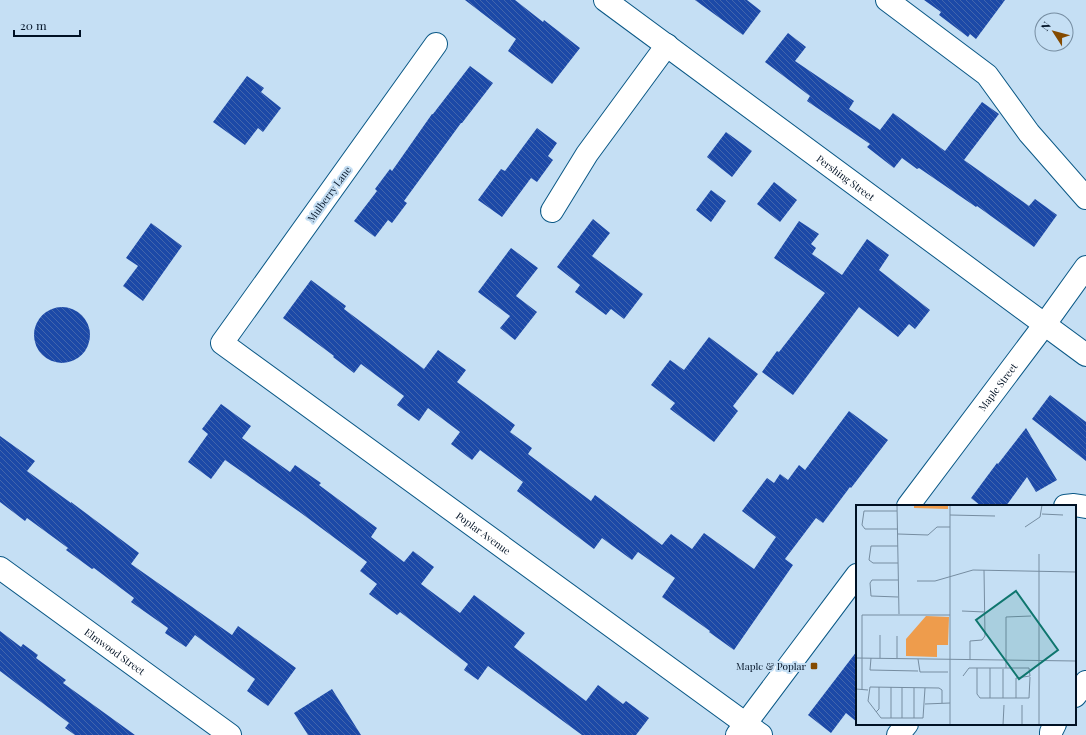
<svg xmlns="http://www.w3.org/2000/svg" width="1086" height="735" font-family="'Playfair Display',serif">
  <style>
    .building { fill: url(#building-back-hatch) }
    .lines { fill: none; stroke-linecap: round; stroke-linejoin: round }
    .minor-casing { stroke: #0a5886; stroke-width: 24 }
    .minor { stroke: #fff; stroke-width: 22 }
    .poi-dot { fill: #844a00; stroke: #c5dff4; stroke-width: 1.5 }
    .labels { text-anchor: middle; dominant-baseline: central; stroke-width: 4; stroke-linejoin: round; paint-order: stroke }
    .street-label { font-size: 10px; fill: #001124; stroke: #c5dff4 }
    .poi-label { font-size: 10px; fill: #001124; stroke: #c5dff4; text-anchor: end }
    .inset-road { fill: none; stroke: #768da1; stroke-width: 1 }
    .view { fill: #0f766e; fill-opacity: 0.15; stroke: #0f766e; stroke-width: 2 }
    .inset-edge { fill: none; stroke: #001124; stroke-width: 2 }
  </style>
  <defs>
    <pattern id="building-back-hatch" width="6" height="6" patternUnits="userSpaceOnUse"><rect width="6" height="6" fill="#1c49a7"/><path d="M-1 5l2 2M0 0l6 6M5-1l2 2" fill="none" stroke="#4265ac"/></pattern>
  </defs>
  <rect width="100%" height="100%" fill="#c5dff4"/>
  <path class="building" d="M465 0H515L543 22 544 20 580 48 552 84 508 51 516 39Z
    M695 0H747L761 11 743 35Z
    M924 0H1005L976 39 970 34 968 37 939 15 941 12Z
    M788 33 806 47 795 61 854 101 849 109 880 130 893 113 945 151 982 102 999 114 964 160 1029 206 1035 199 1057 215 1034 247 977 206 976 207 919 168 917 169 902 158 894 168 867 147 870 144 807 101 810 96 765 62Z
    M470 66 493 83 462 123H461L404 201 407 203 392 223 388 220 375 237 354 221 377 191 375 189 390 169 392 171 432 114H433Z
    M247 76 264 88 261 92 281 108 263 132 258 128 245 145 213 122Z
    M537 128 557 143 548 156 553 160 537 182 531 178 502 217 478 200 501 169 505 171Z
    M726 132 752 151 732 177 707 157Z
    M774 182 797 200 780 222 757 204Z
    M711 190 726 201 711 222 696 210Z
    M593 219 610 233 592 256 643 294 624 319 611 309 606 315 575 292 580 285 557 267Z
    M799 221 819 234 811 244 816 248 812 254 842 275 867 239 889 255 879 270 930 310 915 329 909 324 898 337 859 307 793 395 762 372 777 351 779 352 825 293 774 258Z
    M151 223 182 246 143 301 123 286 138 266 126 258Z
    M511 248 538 268 516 296 537 312 515 340 500 328 510 316 478 292Z
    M311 280 346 306 344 309 424 369 438 350 466 370 457 382 515 425 510 432 532 448 528 454 591 501 595 495 662 545 671 534 692 549 704 533 754 569 776 537 742 511 767 478 774 483 780 474 788 480 799 465 805 470 849 411 888 440 851 488 850 487 823 523 816 518 785 559 793 565 734 650 709 632 710 631 662 597 675 578 638 552 632 560 602 538 594 549 517 491 523 482 480 450 472 460 451 444 460 432 428 408 419 421 397 405 404 396 361 364 354 373 333 357 334 356 283 318Z
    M34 335a28 28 0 1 1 56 0a28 28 0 1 1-56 0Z
    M709 337 758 374 733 406 738 411 714 442 670 409 675 403 651 385 670 360 684 370Z
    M1050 395 1086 422V461L1032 419Z
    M221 404 251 426 242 438 290 472 295 465 321 483 319 485 377 528 371 537 404 562 413 551 434 567 421 584 460 613 474 595 525 633 514 647 586 701 598 685 623 704 626 701 649 718 636 735H582L488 666 478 680 464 670 468 664 400 612 397 615 369 594 377 584 360 571 367 562 301 513 225 460 211 479 188 462 208 434 202 429Z
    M1026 428 1057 480 1036 492 1027 477 1006 506H981L971 498 997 463 998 464Z
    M0 436 35 461 27 471 71 503V502L139 553 131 564 232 635 238 626 296 668 268 706 247 691 255 679 195 635 186 647 165 633 168 628 131 602 134 598 94 568 92 569 66 550 68 548 27 518 25 521 0 502Z
    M0 631 21 647 23 644 38 655 36 658 66 680 63 683 135 735H75L65 728 69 723 0 671Z
    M857 651V722L846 713 831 733 808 715Z
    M332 689 361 735H308L294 713Z"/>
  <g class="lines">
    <defs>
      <g id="minor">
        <path id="s1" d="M605 0 1086 355"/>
        <path d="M887 0 987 75 1029 133 1086 198"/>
        <path id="s2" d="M436 44 222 343 761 735"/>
        <path d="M552 211 587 154 667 45"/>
        <path id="s3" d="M908 506 1045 324 1086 267"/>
        <path d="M1065 506 1074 505 1086 507"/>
        <path id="s4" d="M0 568 230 735"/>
        <path d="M1075 696 1086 682"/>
        <path d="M737 735 857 575"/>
        <path d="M898 735 907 724"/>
        <path d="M1051 735V732L1055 724"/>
      </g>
    </defs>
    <use href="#minor" class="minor-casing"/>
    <use href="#minor" class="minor"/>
  </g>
  <rect class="poi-dot" x="810" y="662" width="8" height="8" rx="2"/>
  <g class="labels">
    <g class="street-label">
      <text stroke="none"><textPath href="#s1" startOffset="299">Pershing Street</textPath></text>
      <text transform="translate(329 194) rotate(-54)">Mulberry Lane</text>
      <text stroke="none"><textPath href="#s3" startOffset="149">Maple Street</textPath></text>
      <text stroke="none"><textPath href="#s2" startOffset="691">Poplar Avenue</textPath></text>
      <text stroke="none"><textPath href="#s4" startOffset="142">Elmwood Street</textPath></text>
    </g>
    <g class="poi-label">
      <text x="806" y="666">Maple &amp; Poplar</text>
    </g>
  </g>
  <g transform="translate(856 505)">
    <rect width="220" height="220" fill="#c5dff4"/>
    <path d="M58 0H92V4L58 3Z" fill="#ee9c4c"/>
    <path d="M70 111 93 112 92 140H81V152L50 151V134Z" fill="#ee9c4c"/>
    <path class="inset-road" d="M41 0 43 109M94 0V220M41 6H8L6 20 9 24H42M186 9 207 10M94 10 139 11M169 22 184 12 186 0M42 29 72 30 81 22H94M42 41H15L13 55 17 58H42M183 49V220M61 76H79L117 65 220 67M42 92 15 91 14 78 16 75H42M106 106 129 107M41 131V153M114 136 126 135 129 131 128 65M0 153 220 156M15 153 14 165 62 166M24 153V130M62 154 64 167H92M114 155V136M121 163V189L124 193H173L174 172M134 163V193M150 163V112L175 111M107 171 113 163H173L174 171 160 173V193M35 182V213M46 182V213M58 183V213M69 183 67 213H25L12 196 14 182 83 183 86 185V198M0 184 12 185M6 185V110H94M147 193V164M69 199 94 198M20 207 23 204V182M147 220 148 200M166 220V200"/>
    <path class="view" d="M160 86 202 145 163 174 120 115Z"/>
    <rect width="220" height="220" class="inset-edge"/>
  </g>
  <g transform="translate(1054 32) rotate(306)"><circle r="19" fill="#c5dff4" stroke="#768da1"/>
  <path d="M0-3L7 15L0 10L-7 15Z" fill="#844a00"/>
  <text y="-6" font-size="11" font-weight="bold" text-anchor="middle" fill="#001124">N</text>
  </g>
  <path d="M14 30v6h66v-6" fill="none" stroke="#001124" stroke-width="2"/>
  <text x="20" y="30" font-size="12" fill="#001124" stroke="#c5dff4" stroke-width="3" paint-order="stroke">20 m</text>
</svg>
